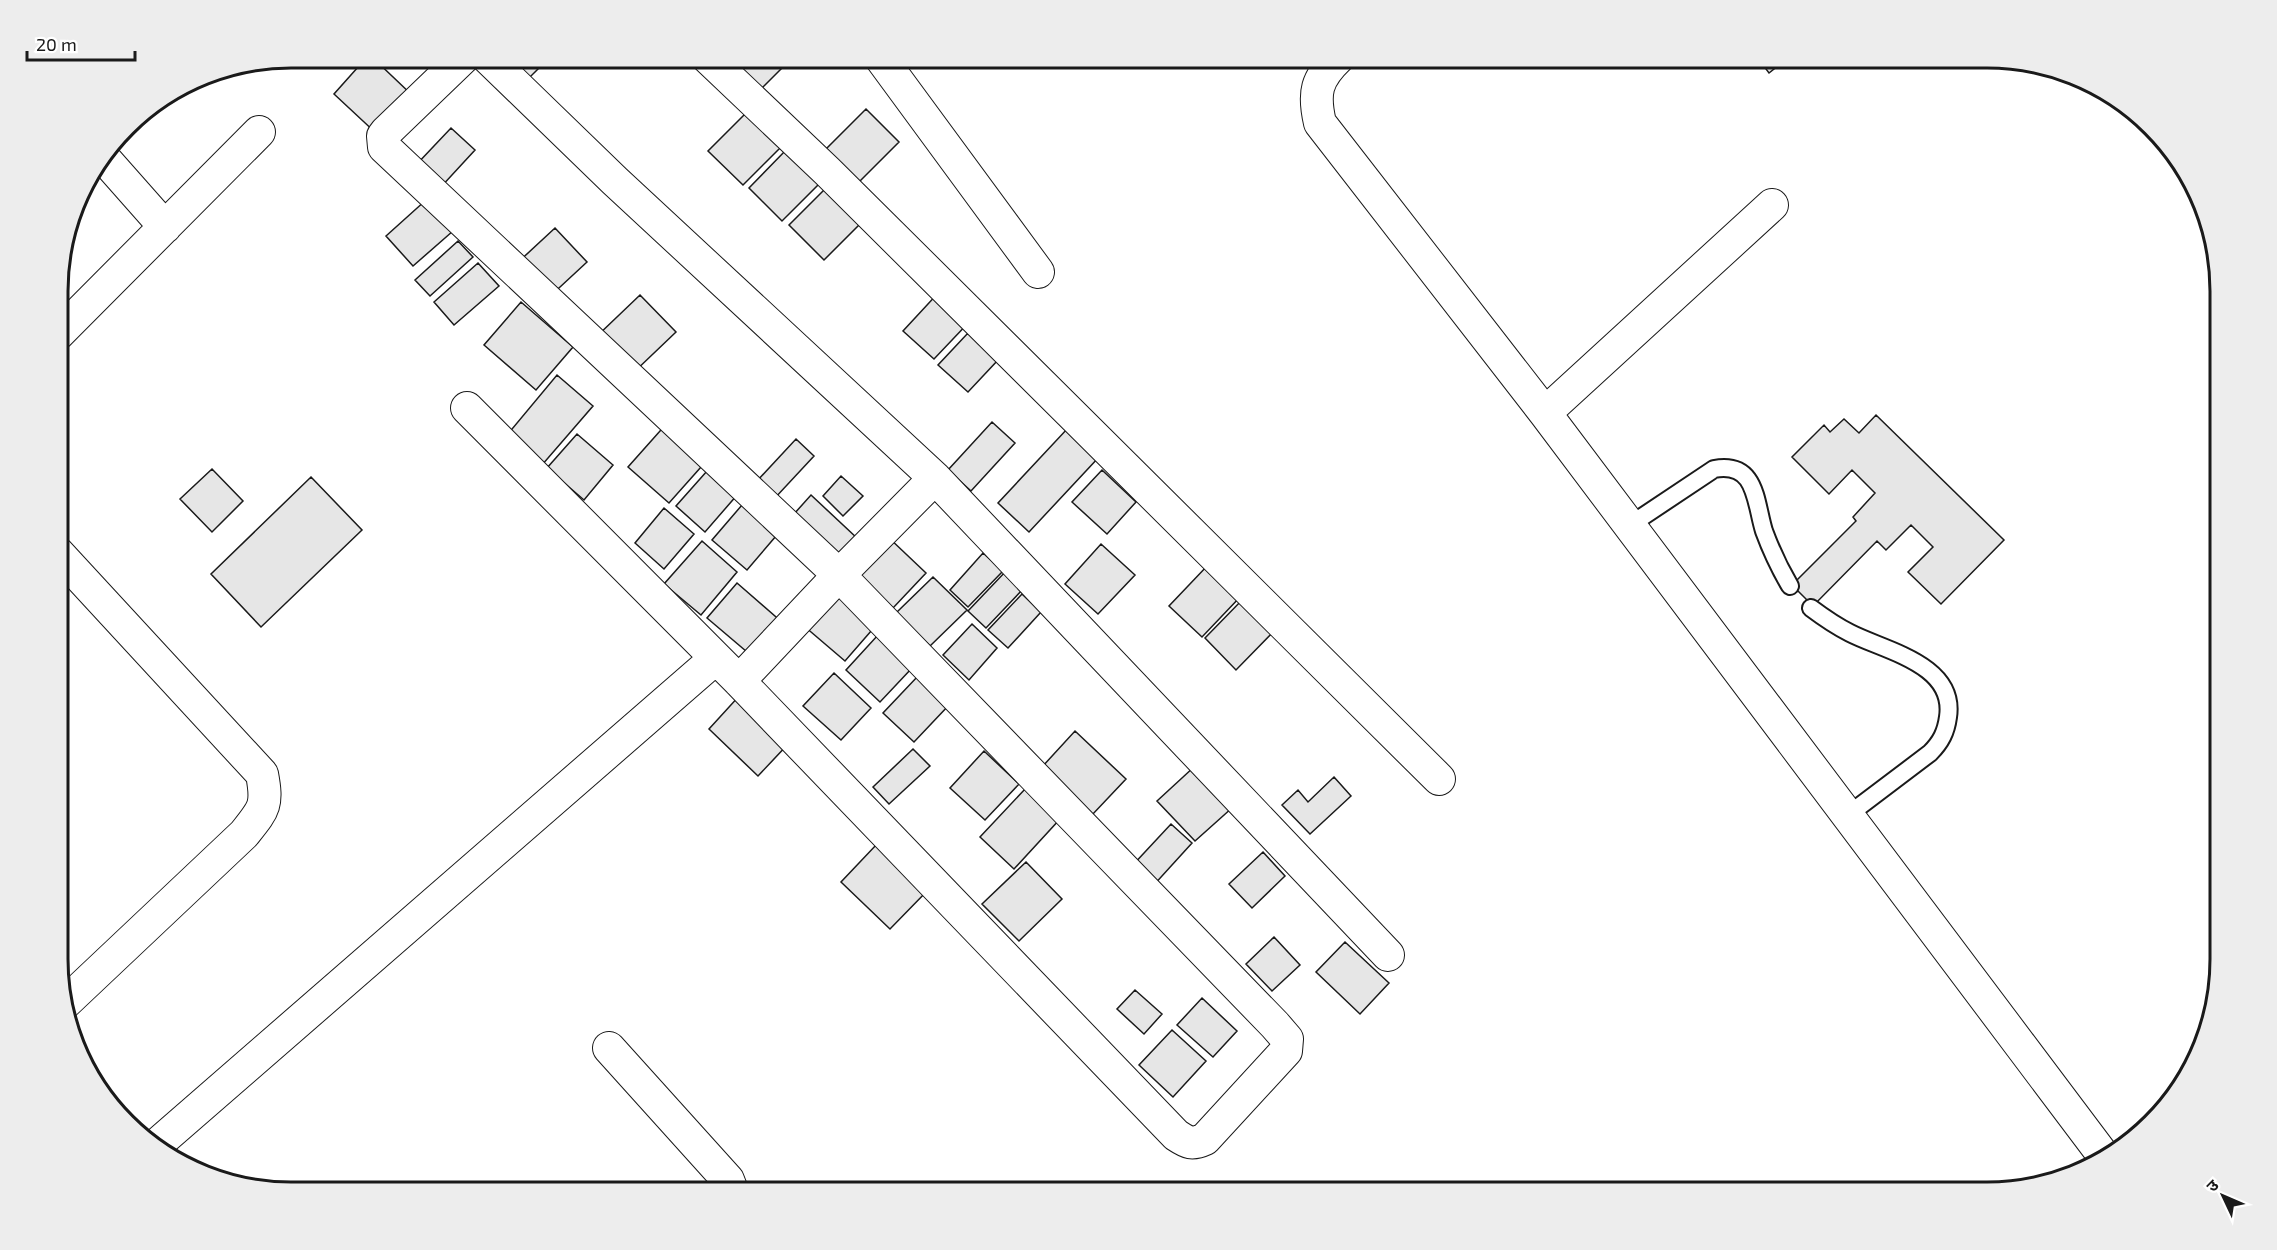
<svg xmlns="http://www.w3.org/2000/svg" width="2277" height="1250" font-family="'Exo 2','Noto Sans Devanagari',sans-serif">
  <style>
    .building { fill: #e6e6e6; stroke: #1a1a1a; stroke-width: 1.5 }
    .lines { fill: none; stroke-linecap: round; stroke-linejoin: round }
    .service-casing { stroke: #1a1a1a; stroke-width: 20 }
    .minor-casing { stroke: #1a1a1a; stroke-width: 34 }
    .service { stroke: #fff; stroke-width: 16 }
    .minor { stroke: #fff; stroke-width: 32 }
    .rim { fill: none; stroke: #1a1a1a; stroke-width: 3 }
  </style>
  <rect width="100%" height="100%" fill="#fff"/>
  <path class="building" d="M367 57H372L413 96 378 135 334 94Z
    M509 57H550L529 78Z
    M732 57H793L753 97 723 67Z
    M1757 57H1789L1769 73Z
    M866 109 899 142 855 186 822 153Z
    M746 113 780 148 743 185 708 151Z
    M451 128 475 150 440 188 416 165Z
    M785 151 819 184 782 221 749 188Z
    M832 182 867 217 824 260 789 225Z
    M426 200 453 231 413 266 386 236Z
    M555 228 587 262 546 300 514 266Z
    M458 241 473 257 430 296 415 280Z
    M478 263 499 286 454 325 434 302Z
    M940 291 971 320 934 359 903 331Z
    M640 295 676 332 631 375 595 338Z
    M521 302 573 347 536 390 484 345Z
    M968 333 998 360 968 392 938 365Z
    M557 375 593 406 542 465 507 435Z
    M1876 415 2004 540 1941 604 1908 572 1933 547 1911 525 1886 550 1877 541 1813 606 1792 585 1856 521 1853 517 1875 493 1852 470 1829 494 1792 457 1824 425 1830 432 1844 419 1859 433Z
    M668 422 709 458 669 503 628 467Z
    M992 422 1015 443 971 491 948 470Z
    M1068 428 1099 457 1029 532 998 503Z
    M577 434 613 465 584 500 547 468Z
    M796 439 814 456 774 499 756 482Z
    M715 462 744 487 705 532 676 506Z
    M212 469 243 501 212 532 180 499Z
    M1102 470 1136 502 1107 534 1072 502Z
    M841 476 863 496 843 516 823 496Z
    M311 477 362 530 261 627 211 574Z
    M811 495 858 539 841 557 794 514Z
    M742 505 776 536 747 570 712 540Z
    M664 508 694 534 664 569 635 543Z
    M887 536 926 573 893 608 854 572Z
    M702 541 737 572 701 615 664 584Z
    M1101 544 1135 575 1098 614 1065 584Z
    M983 553 1003 571 968 607 950 590Z
    M1208 565 1241 596 1202 637 1169 606Z
    M1007 570 1025 587 986 628 968 611Z
    M933 577 967 610 930 646 896 613Z
    M737 583 783 623 753 657 707 618Z
    M838 588 878 623 845 661 804 626Z
    M1022 594 1041 612 1008 648 988 630Z
    M1243 599 1275 630 1236 670 1205 638Z
    M972 624 997 648 969 680 943 655Z
    M878 635 912 668 880 702 846 670Z
    M834 673 871 708 841 740 803 706Z
    M918 676 949 705 914 742 883 713Z
    M740 695 790 742 758 776 709 729Z
    M1075 731 1126 779 1092 815 1042 767Z
    M913 749 930 766 889 804 873 787Z
    M984 751 1019 784 985 820 950 788Z
    M1195 766 1233 807 1195 841 1157 801Z
    M1334 777 1351 796 1310 834 1282 805 1298 790 1308 802Z
    M1026 788 1060 819 1014 869 980 837Z
    M1171 824 1192 843 1152 887 1131 867Z
    M877 844 927 891 890 929 841 882Z
    M1263 852 1285 876 1252 908 1229 884Z
    M1026 862 1062 899 1019 941 982 904Z
    M1274 937 1300 965 1272 991 1246 964Z
    M1345 942 1389 983 1360 1014 1316 972Z
    M1135 990 1162 1014 1144 1034 1117 1009Z
    M1202 998 1237 1031 1213 1057 1177 1025Z
    M1172 1030 1206 1061 1173 1097 1139 1065Z"/>
  <g class="lines">
    <defs>
      <path id="service" d="M1630 525 1714 469C1757 461 1755 502 1764 531 1771 550 1780 569 1790 586
        M1811 608C1823 617 1836 626 1850 633 1885 651 1956 664 1948 717 1946 732 1941 742 1930 753L1848 815"/>
      <path id="minor" d="M464 57 386 132 383 136 384 147 839 575 1275 1025 1287 1039 1286 1051 1205 1139C1192 1145 1188 1143 1176 1135L739 681 467 408
        M487 57 615 181 935 478 1388 955
        M707 57 827 171 1439 779
        M880 57 1038 272
        M1339 57C1316 79 1313 93 1320 123L1545 413 2106 1159
        M104 158 165 227
        M58 334 259 132
        M1545 413 1772 205
        M58 553 262 774C268 806 264 809 244 834L64 1004
        M739 681 839 575 935 478
        M609 1048 728 1180 733 1193
        M154 1147 716 658"/>
    </defs>
    <use href="#service" class="service-casing"/>
    <use href="#minor" class="minor-casing"/>
    <use href="#service" class="service"/>
    <use href="#minor" class="minor"/>
  </g>
  <path d="M0 0H2277V1250H0ZM291 68H1987A223 223 0 0 1 2210 291V959A223 223 0 0 1 1987 1182H291A223 223 0 0 1 68 959V291A223 223 0 0 1 291 68Z" fill="#ededed" fill-rule="evenodd"/>
  <path class="rim" d="M291 68H1987A223 223 0 0 1 2210 291V959A223 223 0 0 1 1987 1182H291A223 223 0 0 1 68 959V291A223 223 0 0 1 291 68Z"/>
  <g transform="translate(2223 1196) rotate(314)" stroke="#ffffff" stroke-width="4.5" paint-order="stroke">
  <path d="M0-4.5L10 22L0 15L-10 22Z" fill="#1a1a1a"/>
  <text y="-9" font-size="16" font-weight="bold" text-anchor="middle" fill="#1a1a1a">उ</text>
  </g>
  <path d="M27 51v9h108v-9" fill="none" stroke="#1a1a1a" stroke-width="3"/>
  <text x="36" y="51" font-size="18" fill="#1a1a1a" stroke="#ffffff" stroke-width="4.5" paint-order="stroke">20 m</text>
</svg>
